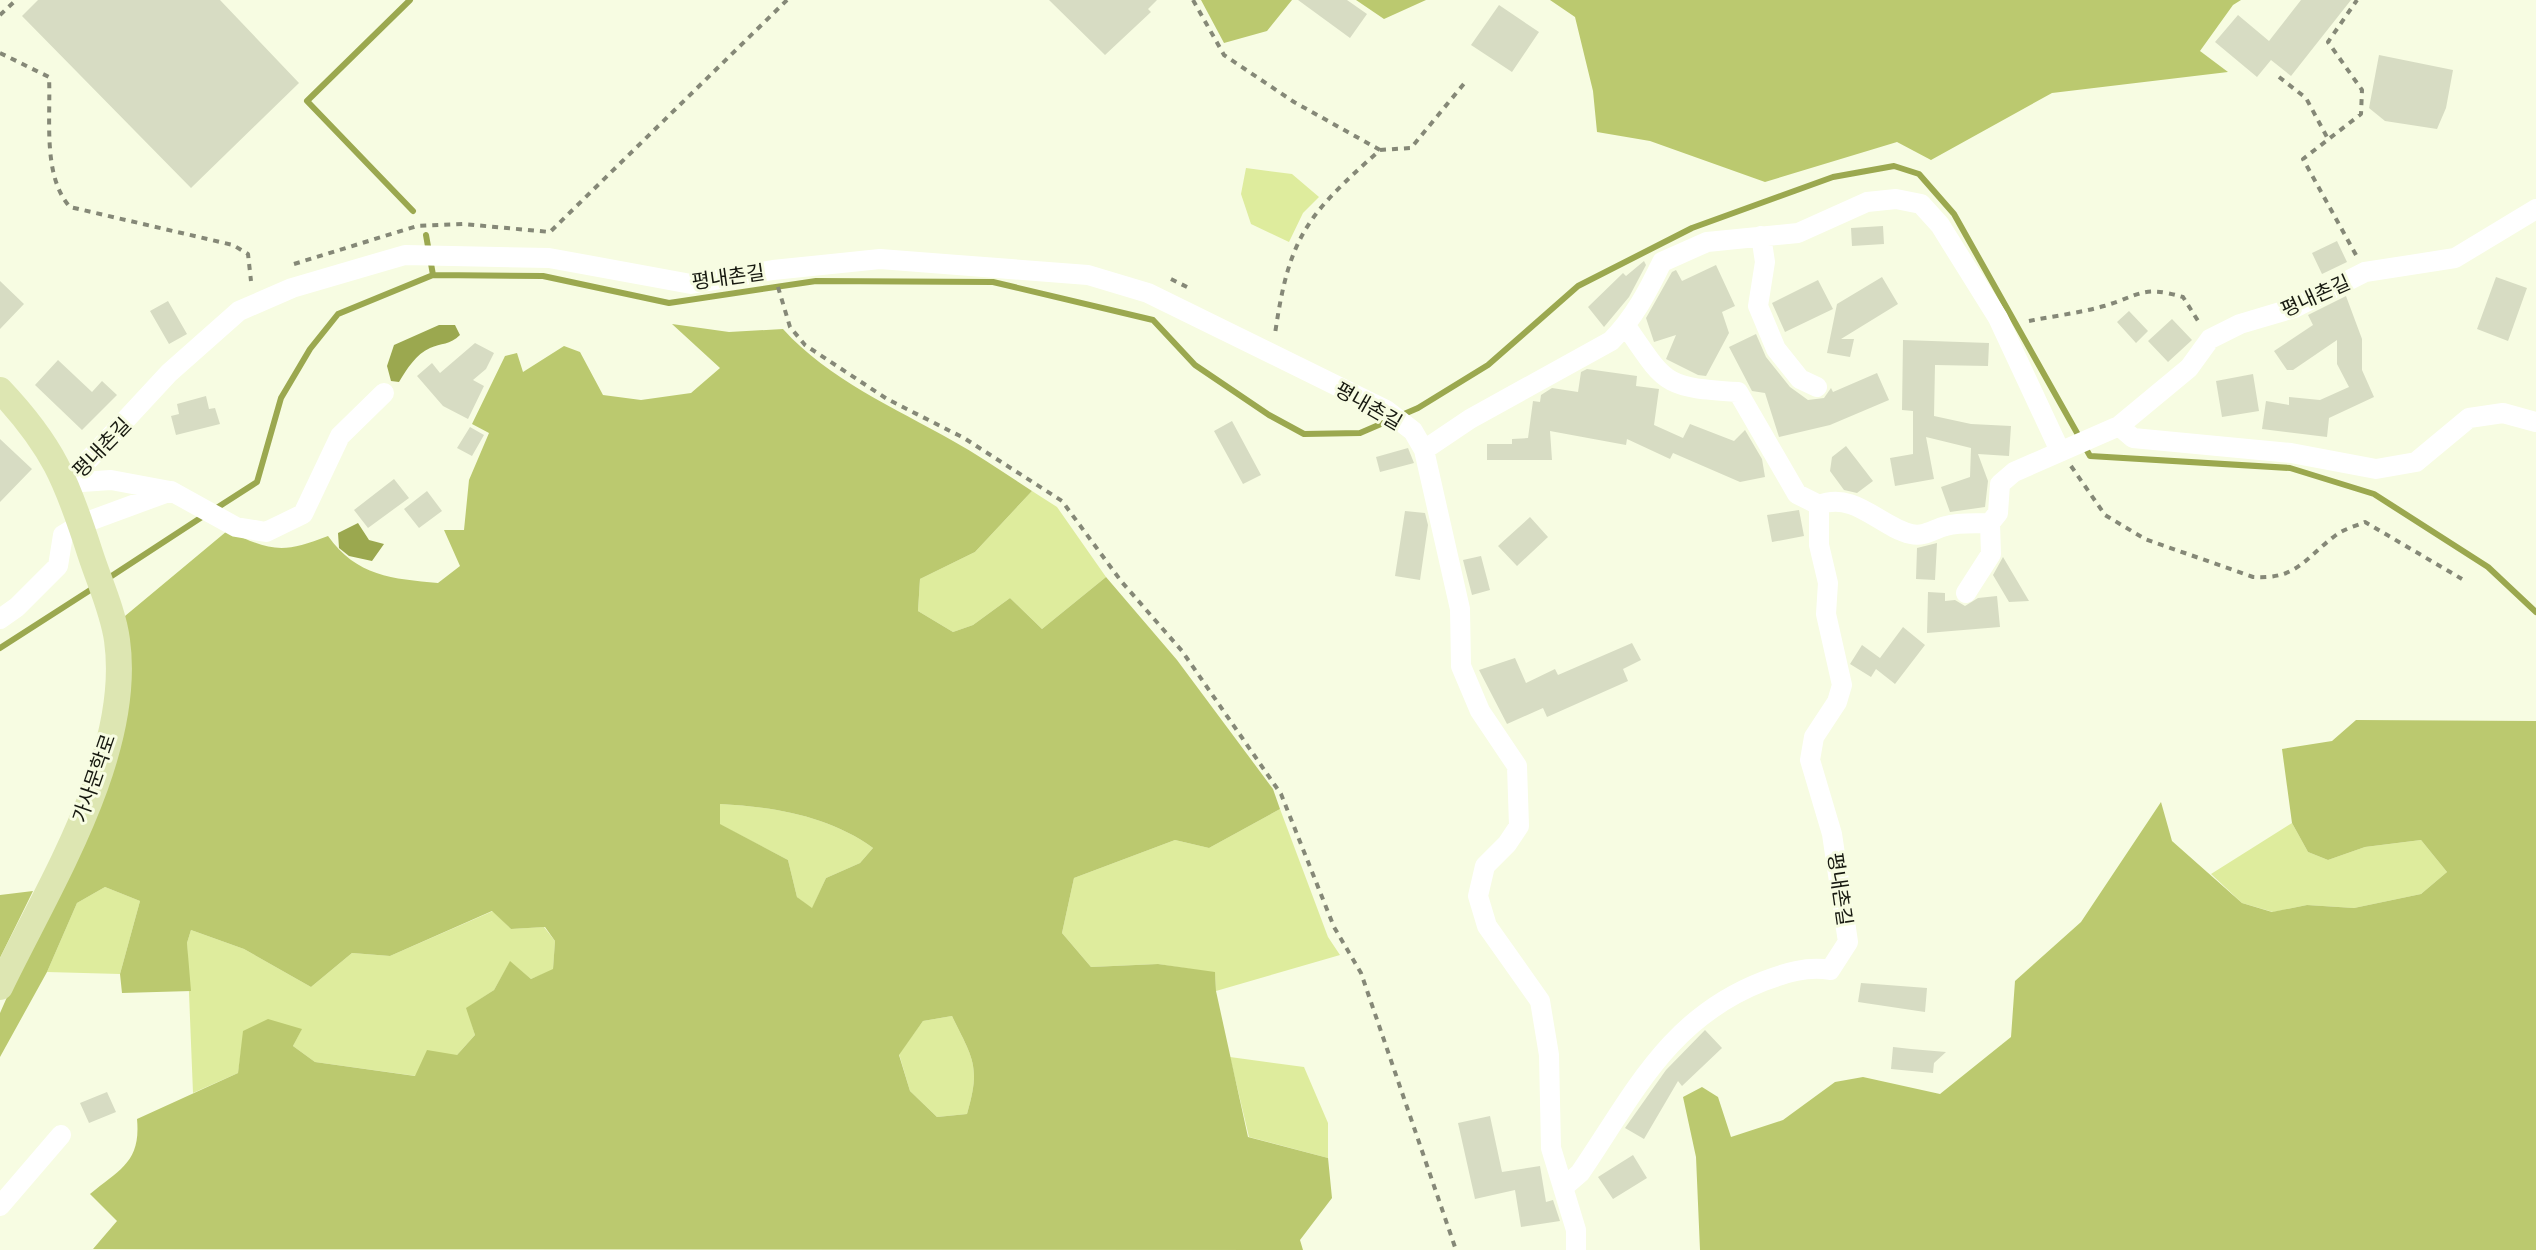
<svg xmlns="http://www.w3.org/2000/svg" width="2536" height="1250" font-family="Commissioner,'Noto Sans KR',sans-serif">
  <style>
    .green { fill: #deec9d }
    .forest { fill: #bbc96f; fill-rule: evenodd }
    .water { fill: #9ba84f }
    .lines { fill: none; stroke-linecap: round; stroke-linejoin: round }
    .stream { stroke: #9ba84f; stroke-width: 6 }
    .building { fill: #d7dcc3 }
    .path { stroke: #858877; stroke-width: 4; stroke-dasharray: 6 6; stroke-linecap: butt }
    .minor { stroke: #fff; stroke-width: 20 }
    .major { stroke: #dde6b2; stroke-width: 26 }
    .labels { text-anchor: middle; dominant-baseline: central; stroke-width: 6; stroke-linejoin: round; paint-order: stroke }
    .street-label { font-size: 20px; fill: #171910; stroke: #f7fce2 }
  </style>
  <rect width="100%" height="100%" fill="#f7fce2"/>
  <path class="green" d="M1246 168 1292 174 1319 197 1303 213 1289 242 1251 224 1241 194Z
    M1032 491 1057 507 1106 577 1042 629 1010 598 973 625 953 632 918 611 920 579 975 552Z
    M720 804C774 807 829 816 873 848L860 863 826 878 812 909 797 897 788 860 719 824Z
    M1280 809 1328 937 1340 955 1216 991 1215 973 1158 964 1091 967 1062 933 1074 878 1175 840 1209 848Z
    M2292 823 2308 852 2328 860 2365 847 2421 840 2447 872 2421 894 2354 908 2307 905 2273 912 2242 903 2211 874Z
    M105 887 140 901 120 974 47 972 77 903Z
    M493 911 511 929 544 927 555 941 553 970 531 979 510 962 494 990 467 1008 475 1035 457 1055 416 1076 315 1062 293 1046 301 1030 244 1031 238 1073 193 1093 187 943 191 930 244 949 311 987 352 953 390 956Z
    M952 1016C973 1059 981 1066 967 1114L937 1117 910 1091 899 1054 923 1021Z
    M1230 1057 1304 1067 1328 1123V1158L1249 1137Z"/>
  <path class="forest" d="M1201 0H1292L1267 31 1224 43Z
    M1356 0H1426L1384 19Z
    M1550 0H2241L2233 5 2200 51 2228 72 2052 93 1931 160 1897 142 1765 182 1650 141 1597 132 1593 91 1575 17Z
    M672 324 729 332 783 329C828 379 895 408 953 441 980 456 1006 474 1032 491L975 552 920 579 918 611 953 632 973 625 1010 598 1042 629 1106 577 1177 660 1273 789 1280 809 1209 848 1175 840 1074 878 1062 933 1091 967 1158 964 1215 972 1216 991 1248 1137 1328 1158 1332 1198 1300 1240 1303 1250 93 1249 117 1221 90 1194C120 1169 141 1162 137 1119L238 1073 243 1031 268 1019 302 1029 293 1046 315 1062 415 1076 427 1050 457 1055 475 1035 466 1008 494 990 510 961 531 979 553 969 555 941 545 927 511 929 492 911 390 956 352 953 311 987 244 949 191 930 187 943 191 991 122 993 120 974 140 901 105 887 77 903 47 972 0 1057V1013L111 761 125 616 227 531C272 551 282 554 328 536 356 576 393 579 438 583L460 566 444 530H464L469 480 489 433 472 424 505 356 517 353 523 372 564 346 580 352 603 395 641 400 691 393 720 368ZM720 804C774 807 829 816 873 848L860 863 826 878 812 908 797 897 788 860 720 824ZM952 1016C973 1059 981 1066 967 1114L937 1117 910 1091 899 1055 923 1021Z
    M2356 720 2536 721V1250H1700L1696 1157 1683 1097 1702 1087 1718 1097 1731 1137 1783 1120 1835 1082 1863 1077 1940 1094 2011 1037 2015 981 2081 922 2161 802 2172 841 2242 903 2272 912 2307 905 2354 908 2421 894 2447 872 2421 840 2365 847 2328 860 2308 852 2292 823 2282 749 2332 741Z
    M33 891 0 958V895Z"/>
  <path class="water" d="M439 325H455L460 335C450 345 441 343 430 348 416 354 407 369 399 382L391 381 387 366 394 345Z
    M358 523 369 540 384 544 372 561 349 556 339 548 338 533Z"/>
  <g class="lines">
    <path class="stream" d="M410 0 307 101 413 211
      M426 235 433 275
      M215 509 257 482 281 398 310 349 338 314 433 275 543 276 669 303 816 281 993 282 1153 320 1195 365 1269 415 1304 434 1360 433 1418 408 1488 365 1578 286 1692 228 1833 177 1894 166 1919 174 1954 214 2090 456 2290 468 2374 494 2488 567 2536 612
      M107 579 205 515
      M0 648 95 587"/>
  </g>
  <path class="building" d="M38 0H220L299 83 191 188 22 16Z
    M1049 0H1157L1148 9 1151 12 1105 55Z
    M1298 0H1347L1367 14 1350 38Z
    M2301 0H2351L2291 76 2271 60 2257 77 2215 42 2238 15 2269 41Z
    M1499 5 1539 32 1512 72 1471 45Z
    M2379 55 2453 70 2446 108 2437 129 2385 121 2369 108Z
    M1883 226 1884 244 1852 246 1851 228Z
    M2337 241 2347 262 2322 274 2312 253Z
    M1644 261 1646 265 1629 297 1604 327 1588 307 1623 273 1626 276Z
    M1716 265 1735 306 1722 312 1729 333 1706 376 1698 375 1666 359 1676 335 1654 342 1646 318 1672 272 1676 270 1682 281Z
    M1882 277 1898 304 1841 339H1854L1850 357 1827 353 1837 304Z
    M2496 277 2527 288 2508 341 2477 329Z
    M1818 280 1833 309 1785 332 1772 303Z
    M0 281 24 304 0 329Z
    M2346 296 2362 339V370L2374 397 2329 418 2327 437 2262 429 2266 401 2289 405V397L2320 400 2349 387 2337 364V340L2293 370H2287L2274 351 2313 325 2308 315Z
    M168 301 187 334 169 344 150 311Z
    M2129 311 2148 331 2136 343 2117 322Z
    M2172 319 2192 340 2168 362 2148 341Z
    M1756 334 1766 357 1790 387 1808 400 1824 398 1831 388 1833 392 1877 373 1889 400 1830 425 1779 437 1765 393 1752 391 1729 347Z
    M1903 340 1989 343 1988 366 1935 365 1934 416 1971 424 2011 426 2009 456 1978 454 1988 481 1985 507 1950 512 1941 487 1970 477 1971 448 1926 437 1934 479 1895 486 1890 458 1913 454V411L1902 410Z
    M475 343 494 353 486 369 473 380 484 386 468 419 443 406 417 376 432 363 440 373Z
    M58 360 92 392 102 381 117 395 82 430 35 385Z
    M1587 369 1637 376 1636 386 1659 389 1654 425 1683 438 1690 424 1734 441 1745 430 1762 459 1765 477 1740 482 1673 453 1670 459 1627 439 1626 445 1550 431 1552 460H1487V444H1512V439L1528 438 1533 401 1540 402 1541 395 1552 388 1578 392 1581 372Z
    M2253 374 2259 411 2222 417 2216 381Z
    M206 396 209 409 215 408 220 424 176 435 171 416 179 414 177 404Z
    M1232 421 1261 475 1243 484 1214 431Z
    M470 427 484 435 472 456 457 448Z
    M0 439 32 469 0 502Z
    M1846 446 1873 481 1857 493 1844 490 1830 471 1832 457Z
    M1408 448 1414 463 1380 472 1376 457Z
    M394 479 409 498 368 528 354 510Z
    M427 491 442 511 419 528 404 509Z
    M1799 510 1804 536 1772 542 1767 515Z
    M1405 511 1425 513 1428 525 1420 580 1395 576Z
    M1530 517 1548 537 1517 566 1498 546Z
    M1937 543 1935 580 1916 579 1917 548Z
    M1481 556 1490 590 1472 595 1463 560Z
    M2003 557 2029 601 2009 602 1993 575Z
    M1928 592 1945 593V601L1955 600 1965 606 1978 598 1997 596 2000 627 1927 633Z
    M1903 627 1925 645 1895 684 1876 669 1871 677 1850 664 1862 645 1880 658Z
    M1632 643 1641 660 1623 669 1628 681 1547 717 1543 708 1507 724 1479 670 1515 658 1526 683 1555 669 1558 675Z
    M1861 983 1927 988 1925 1012 1858 1002Z
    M1705 1030 1722 1048 1682 1086 1678 1081 1644 1139 1625 1128 1666 1070Z
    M1893 1047 1911 1049 1946 1052 1934 1063 1933 1073 1891 1069Z
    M107 1092 116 1112 89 1123 80 1103Z
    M1490 1116 1502 1172 1540 1166 1546 1202 1553 1200 1560 1221 1521 1227 1515 1190 1475 1199 1458 1123Z
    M1633 1155 1647 1178 1613 1199 1598 1177Z"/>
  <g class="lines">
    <path class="path" d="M1193 0 1224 55 1294 102 1380 150C1307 215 1289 236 1275 334
      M0 15 16 0
      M0 53 49 77C51 117 42 176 70 207L233 245 248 254 251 281
      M2279 77 2306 98 2328 139
      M1380 150 1411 148 1467 80
      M2356 255 2303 159 2361 114 2362 90 2328 42 2357 0
      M294 264 417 226 463 224 550 232 787 0
      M1171 279 1187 287
      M778 287 790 327 805 345 887 399 964 438 1062 501 1121 581 1182 651 1281 794 1334 927 1361 973 1456 1250
      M2029 321C2053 316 2080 313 2104 306 2141 295 2142 285 2183 297L2200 324
      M2071 466 2105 515 2145 539 2253 577C2297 580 2305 558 2336 535 2344 529 2356 526 2365 522L2462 579"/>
    <path class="minor" d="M1761 236 1765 262 1758 306 1776 349 1800 379 1817 387
      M1626 326C1667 386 1664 387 1738 392L1797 494 1819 505C1855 491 1880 527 1911 534 1925 537 1933 529 1946 526 1960 522 1976 524 1990 523L1998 513 2000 484 2014 472 2119 426 2189 368 2210 339 2240 324 2294 308 2365 272 2455 258 2536 209
      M2119 426 2133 438 2291 453 2376 469 2416 462 2469 418 2503 413 2536 422
      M1424 450 1470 419 1611 341C1634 318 1648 291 1662 262L1707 242 1798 233 1867 202 1896 199 1921 204 1940 225 1998 318 2060 451
      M67 483 169 373 239 311 292 288 405 255 549 258 691 284 773 270 880 259 1088 275 1148 293 1386 410 1413 431 1424 450 1460 609 1461 666 1480 711 1517 766 1519 826 1507 844 1485 866 1478 896 1487 926 1540 1001 1549 1055 1551 1148 1576 1230V1250
      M67 483 111 480 170 491
      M1966 593 1991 554 1990 523
      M0 619 17 607 58 566 63 535 81 524 171 491 236 527 266 532 303 514 340 436 384 393
      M1565 1186 1580 1173C1634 1094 1668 1018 1764 981 1785 973 1807 966 1830 970L1848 942 1832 834 1810 760 1814 737 1837 702 1842 685 1826 614 1828 583 1819 545V505
      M0 1206 61 1135"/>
    <path class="major" d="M0 390C53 446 67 481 90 553 99 581 113 611 117 640 133 754 48 887 0 987"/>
  </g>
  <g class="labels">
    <g class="street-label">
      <text transform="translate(728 276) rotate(-8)">평내촌길</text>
      <text transform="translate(2315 295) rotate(-24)">평내촌길</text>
      <text transform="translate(1369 405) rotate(30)">평내촌길</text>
      <text transform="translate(101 447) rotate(-46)">평내촌길</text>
      <text transform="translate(93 778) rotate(-71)">가사문학로</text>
      <text transform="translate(1841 889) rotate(82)">평내촌길</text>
    </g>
  </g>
</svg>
